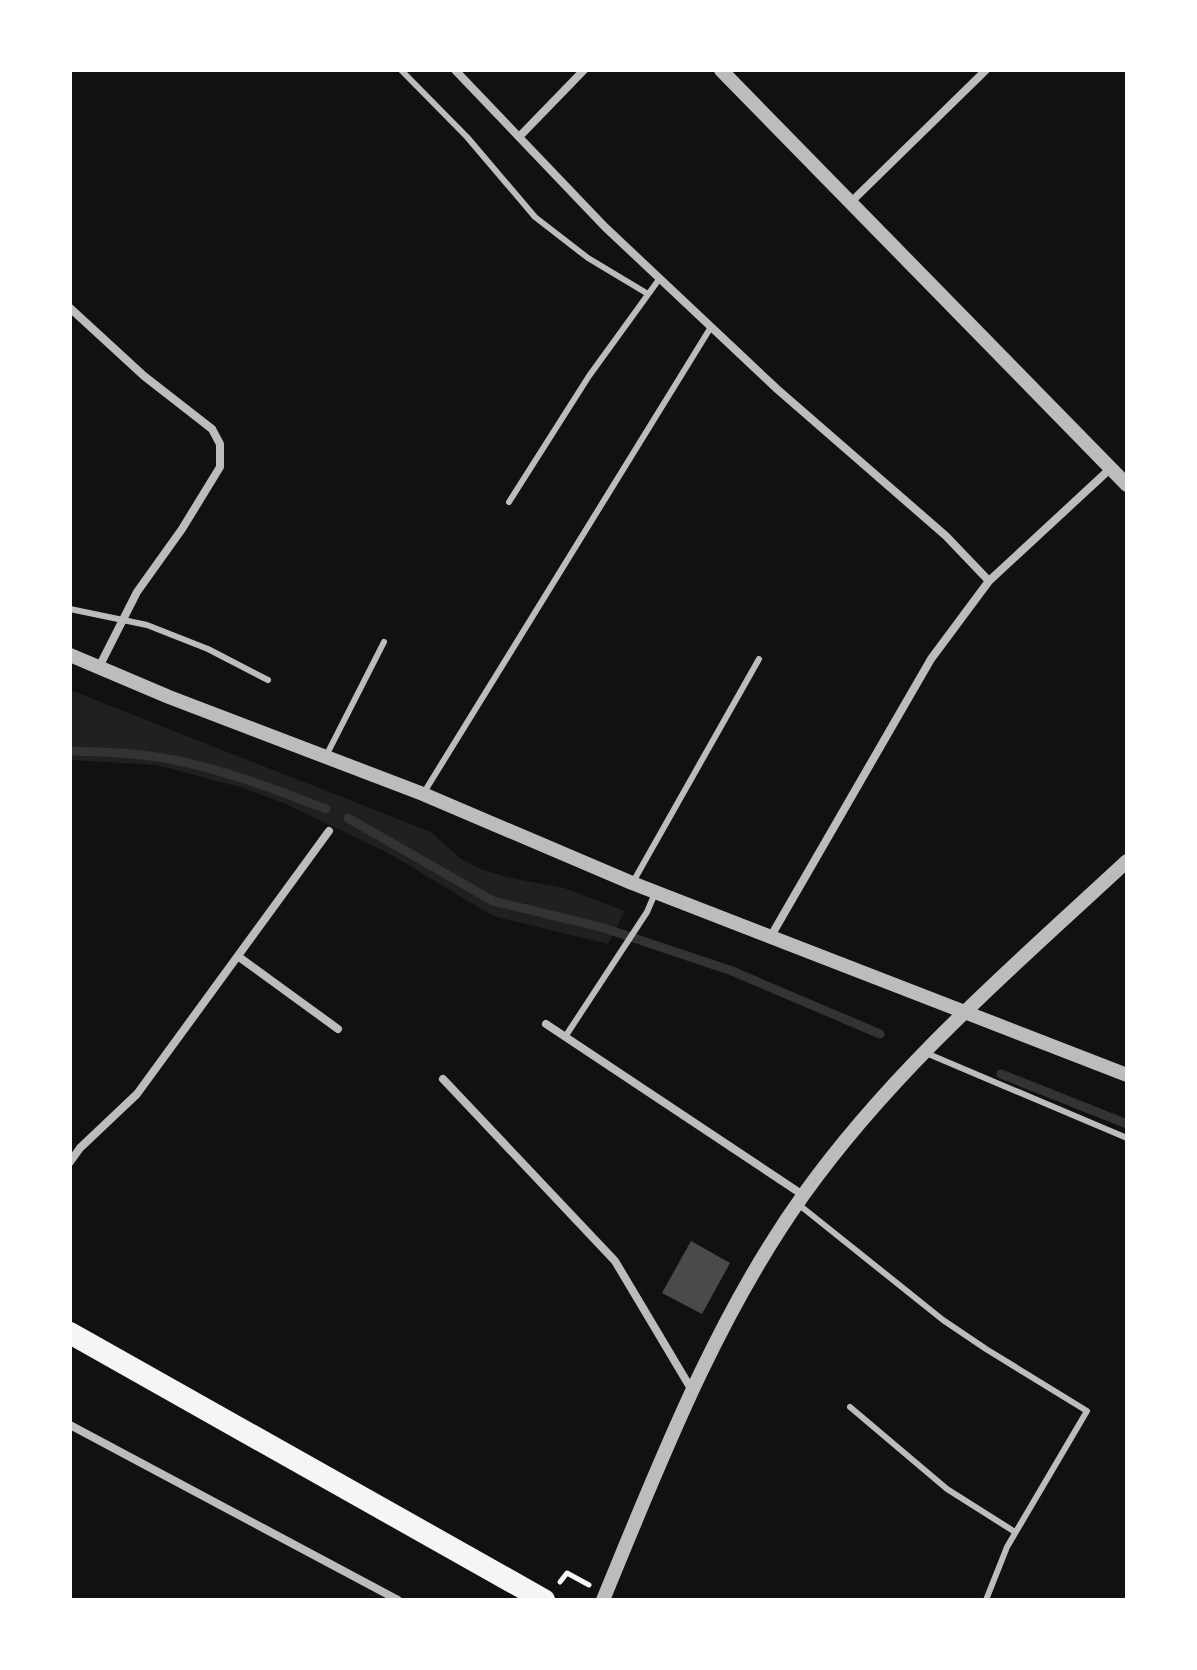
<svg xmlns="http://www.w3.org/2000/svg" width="1197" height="1670" font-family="Quicksand,sans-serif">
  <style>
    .green { fill: #202020 }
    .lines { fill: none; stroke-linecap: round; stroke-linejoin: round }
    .stream { stroke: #333; stroke-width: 9 }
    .building { fill: #4a4a4a }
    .path { stroke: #f5f5f5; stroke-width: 5 }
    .service { stroke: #bcbcbc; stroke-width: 6 }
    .minor { stroke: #bcbcbc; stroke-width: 8 }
    .tertiary { stroke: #bcbcbc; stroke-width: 14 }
    .trunk { stroke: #f5f5f5; stroke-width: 22 }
  </style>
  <rect width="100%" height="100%" fill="#111"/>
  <path class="green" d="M70 690 431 832 461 859 481 869 506 877 564 888 625 911 608 944 493 916 390 854 286 804 243 788 157 765 70 760Z"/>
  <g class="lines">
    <path class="stream" d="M70 751C105 752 140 753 174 760 226 770 276 790 326 809
      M348 818 493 901 601 927 732 971 880 1034
      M1001 1074 1127 1124"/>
  </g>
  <path class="building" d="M691 1241 730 1263 702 1314 662 1293Z"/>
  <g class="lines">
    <path class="path" d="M560 1582 567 1573 589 1585"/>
    <path class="service" d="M401 70 467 137 535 217 588 258 648 294
      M509 502 589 376 660 278
      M70 609 147 625 208 649 268 680
      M326 756 384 642
      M423 794 711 327
      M633 882 759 659
      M565 1037 647 912 656 891
      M926 1053 1127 1138
      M798 1204 943 1320 986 1349 1087 1411 1007 1547 986 1600
      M850 1407 947 1489 1015 1532"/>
    <path class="minor" d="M455 70 605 227 777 389 946 536 989 581
      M519 137 584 70
      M851 202 986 70
      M70 308 144 376 212 429 220 444V467L182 529 137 592 99 667
      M771 936 931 659 989 581 1111 468
      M239 957 338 1029
      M546 1024 803 1195
      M443 1079 615 1261 693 1392
      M70 1162 80 1148 137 1094 329 831
      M70 1425 398 1600"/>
    <path class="tertiary" d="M721 70 1127 485
      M70 655 169 697 423 794 632 883 1127 1075
      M603 1600C660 1462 716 1317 804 1194 895 1067 1013 967 1127 861"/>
    <path class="trunk" d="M70 1333 544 1600"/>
  </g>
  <rect width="1197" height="1670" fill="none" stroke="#ffffff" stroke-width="144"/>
</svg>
